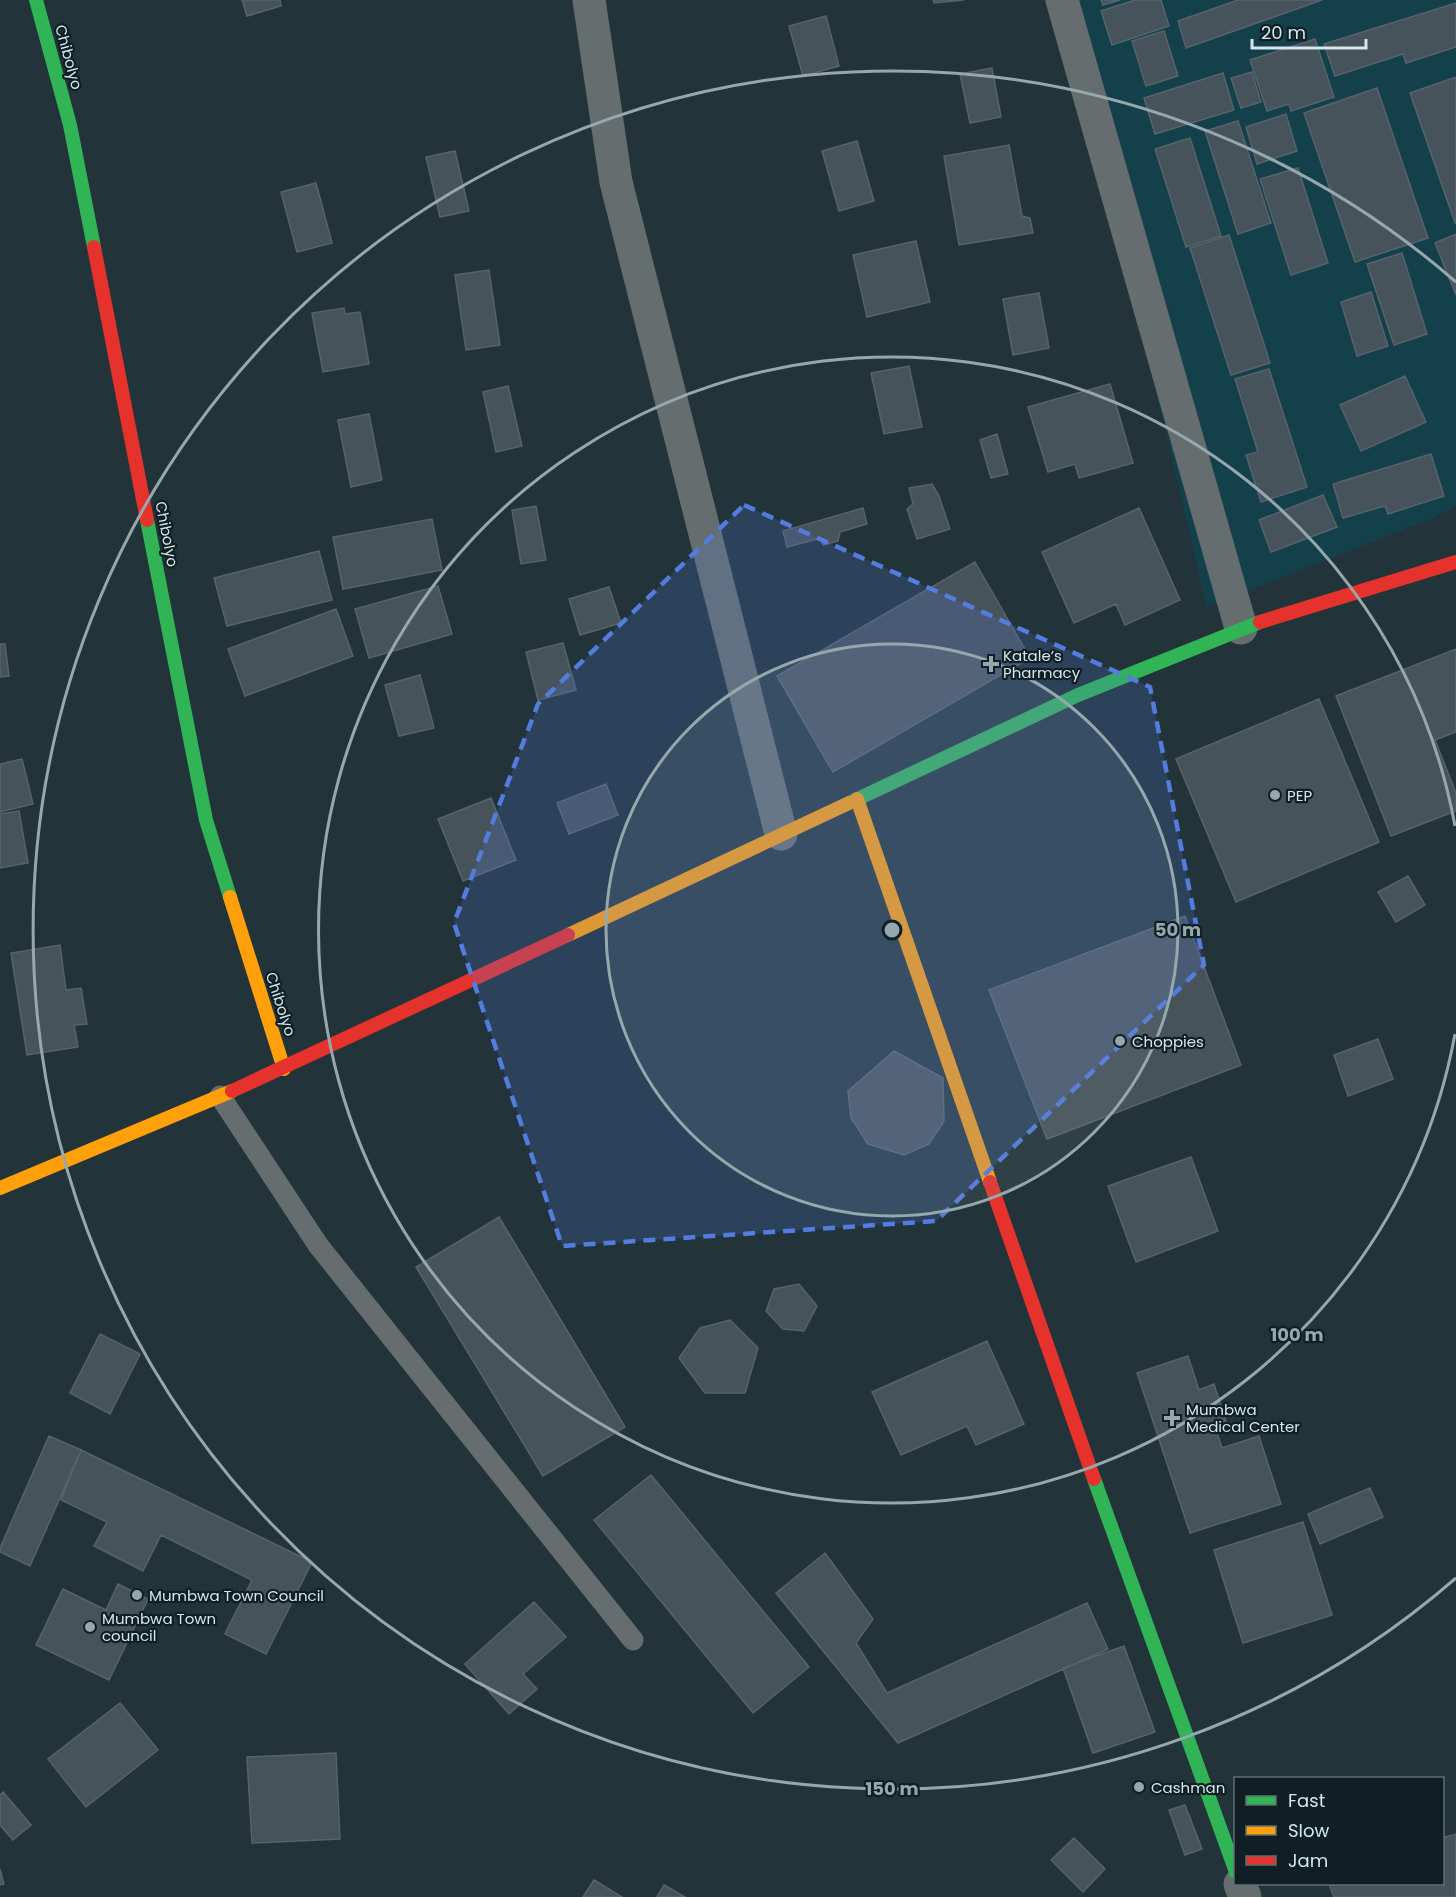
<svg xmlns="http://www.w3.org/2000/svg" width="1456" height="1897" font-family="Poppins,sans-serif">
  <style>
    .built { fill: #14404c }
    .building { fill: #46535a; stroke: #56636a; stroke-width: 1.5 }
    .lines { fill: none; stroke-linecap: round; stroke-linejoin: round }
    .lane { stroke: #666d6e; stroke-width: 21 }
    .street { stroke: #666d6e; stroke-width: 33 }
    .fast { stroke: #30b455; stroke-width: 14 }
    .slow { stroke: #ff9f0a; stroke-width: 14 }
    .jam { stroke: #e5322d; stroke-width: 14 }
    .marked { fill: #547cde; fill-opacity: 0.2; stroke: #547cde; stroke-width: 4.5; stroke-dasharray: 12 8; stroke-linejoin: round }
    .ring { fill: none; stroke: #96a8ae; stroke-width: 3 }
    .poi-dot { fill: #96a8ae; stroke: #101f24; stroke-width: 2 }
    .labels { text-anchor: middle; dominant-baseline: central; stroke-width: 4.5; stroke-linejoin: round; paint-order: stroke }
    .street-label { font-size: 15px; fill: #d4e7ed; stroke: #101f24 }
    .poi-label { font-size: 15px; fill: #d4e7ed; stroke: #101f24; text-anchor: start }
    .centre { fill: #96a8ae; stroke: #101f24; stroke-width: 3 }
    .ring-label { font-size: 18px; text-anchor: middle; font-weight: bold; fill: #96a8ae; stroke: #101f24; stroke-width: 4.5; stroke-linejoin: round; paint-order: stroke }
  </style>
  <rect width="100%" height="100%" fill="#22343a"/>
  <path class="built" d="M1064 0H1456V506L1433 518 1207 607Z"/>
  <path class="building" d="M242 0H280L281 6 247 16Z
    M933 0H964L934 3Z
    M1101 0H1120L1103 5Z
    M1135 0H1161L1169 26 1112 45 1101 11Z
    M1238 0H1322L1186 48 1178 21Z
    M1456 3V47L1406 63 1403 54 1335 76 1324 44Z
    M826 16 839 66 803 76 789 26Z
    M1164 31 1178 76 1146 86 1132 41Z
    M1315 39 1334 97 1291 111 1289 104 1267 111 1250 60Z
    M992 68 1001 117 970 123 960 74Z
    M1252 72 1261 102 1241 108 1231 78Z
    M1223 73 1234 110 1155 134 1144 98Z
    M1456 77V223H1455L1410 93Z
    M1377 88 1428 238 1355 262 1304 113Z
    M1286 114 1297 151 1257 164 1246 127Z
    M1238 121 1271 223 1238 234 1205 131Z
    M1190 138 1221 236 1186 247 1155 149Z
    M857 141 874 201 839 211 822 151Z
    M1009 145 1022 216 1030 218 1033 233 959 245 944 156Z
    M455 151 469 211 440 217 426 157Z
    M1298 168 1328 263 1291 275 1260 179Z
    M316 183 332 243 297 252 281 192Z
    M1456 234V295L1435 243Z
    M1229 235 1270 363 1231 375 1190 248Z
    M916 241 930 302 867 317 853 255Z
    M1402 253 1427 334 1394 345 1367 264Z
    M489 270 500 345 466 350 455 275Z
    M1371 292 1388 346 1357 356 1341 302Z
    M1039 293 1049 348 1013 355 1003 299Z
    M344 308 345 314 360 312 369 364 323 372 312 313Z
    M909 366 922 427 884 434 871 373Z
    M1269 369 1307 487 1261 502 1246 455 1258 452 1235 379Z
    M1405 376 1426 422 1361 451 1340 405Z
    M1110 384 1133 463 1079 478 1075 464 1048 472 1028 407Z
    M508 386 522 446 496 452 483 392Z
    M369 414 382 480 351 487 338 420Z
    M997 434 1008 474 991 478 980 440Z
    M1431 454 1444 496 1388 514 1385 506 1343 518 1333 484Z
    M932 484 939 496 950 529 917 539 907 509 913 504 909 488Z
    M1323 495 1337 527 1271 552 1259 520Z
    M536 506 546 560 521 564 512 510Z
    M863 508 867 524 840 532 838 541 823 545 821 538 787 547 783 531Z
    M1139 508 1180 600 1125 625 1116 604 1074 623 1042 552Z
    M432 519 442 570 343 589 333 537Z
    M319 551 332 600 227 626 214 578Z
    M975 562 1030 658 833 772 777 676Z
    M438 586 452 634 369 658 355 609Z
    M609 587 621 623 580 635 569 599Z
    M336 609 353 656 245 696 228 649Z
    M563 643 576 690 538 700 526 652Z
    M0 644H5L9 676 0 677Z
    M1456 649V732L1435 740 1456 793V811L1391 836 1336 696Z
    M420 675 434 728 399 736 385 685Z
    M1319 699 1379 842 1236 902 1176 759Z
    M22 759 33 804 0 812V764Z
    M606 784 618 815 569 834 557 803Z
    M491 798 516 860 463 881 438 819Z
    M19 811 28 863 0 868V814Z
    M1408 876 1425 905 1396 922 1378 892Z
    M1185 916 1241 1065 1047 1139 989 990Z
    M60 945 66 990 81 988 87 1024 74 1025 78 1047 27 1055 11 953Z
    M1378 1039 1393 1079 1348 1096 1334 1055Z
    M894 1051 943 1078 944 1121 929 1144 904 1155 868 1144 851 1118 848 1091Z
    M1191 1157 1218 1231 1136 1262 1108 1186Z
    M499 1217 625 1427 543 1476 416 1267Z
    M799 1284 817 1306 804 1331 783 1329 766 1311 774 1289Z
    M730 1320 758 1348 745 1393H705L679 1358 700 1328Z
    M100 1334 140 1354 110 1414 70 1393Z
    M987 1341 1024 1424 976 1445 967 1426 901 1455 872 1392Z
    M1188 1356 1199 1390 1214 1384 1226 1421 1214 1424 1222 1448 1259 1436 1281 1504 1190 1533 1137 1373Z
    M49 1436 81 1450 30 1566 0 1552V1548Z
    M81 1450 312 1562 266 1654 225 1634 252 1580 161 1535 143 1571 94 1546 107 1522 61 1500Z
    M651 1475 809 1667 753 1713 594 1520Z
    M1370 1488 1383 1517 1320 1544 1308 1514Z
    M1303 1522 1332 1615 1243 1643 1214 1550Z
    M825 1553 873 1619 856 1643 887 1693 1087 1603 1108 1649 898 1743 776 1593Z
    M118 1584 148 1599 109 1680 36 1645 63 1589 106 1610Z
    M534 1602 566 1637 523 1674 537 1689 509 1714 465 1664Z
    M1124 1646 1155 1732 1093 1753 1063 1668Z
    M120 1703 158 1750 86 1807 48 1759Z
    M336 1753 340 1839 252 1843 247 1757Z
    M3 1792 31 1825 13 1840 0 1825V1795Z
    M1185 1805 1202 1849 1185 1855 1169 1810Z
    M1456 1834V1897H1334L1329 1884H1442V1838Z
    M1074 1838 1105 1869 1083 1892 1051 1860Z
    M0 1869 4 1884 0 1885Z
    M594 1880 622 1897H583Z
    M664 1885 685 1897H657Z"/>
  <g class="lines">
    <path class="lane" d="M220 1096 318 1245 633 1640"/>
    <path class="street" d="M589 0 616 182 781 834
      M1062 0 1241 628
      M1240 1884 1245 1897"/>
    <path class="fast" d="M36 0 70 125 94 247
      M147 520 206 820 230 897
      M849 803 1078 695 1260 622
      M1094 1479 1236 1872"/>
    <path class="slow" d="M857 799 990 1182
      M230 897 284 1069
      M568 935 849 803
      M0 1188 232 1091"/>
    <path class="jam" d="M94 247 147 520
      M1260 622 1456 562
      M232 1091 568 935
      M990 1182 1094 1479"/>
  </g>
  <path class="marked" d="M744 505 1150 687 1204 965 936 1221 562 1246 454 923 538 704Z"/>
  <circle cx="892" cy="930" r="286" fill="#96a8ae" fill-opacity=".12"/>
  <g class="ring">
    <circle cx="892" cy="930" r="286"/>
    <path d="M1455 1034A573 573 0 1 1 1455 826"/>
    <path d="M1456 1578A859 859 0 1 1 1456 282"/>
  </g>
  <g class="poi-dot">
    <path d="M988 655h6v6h6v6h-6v6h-6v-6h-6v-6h6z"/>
    <circle cx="1275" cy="795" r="6"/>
    <circle cx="1120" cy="1041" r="6"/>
    <path d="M1169 1409h6v6h6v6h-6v6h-6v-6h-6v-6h6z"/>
    <circle cx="137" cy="1595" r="6"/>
    <circle cx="90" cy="1627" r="6"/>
    <circle cx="1139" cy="1787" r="6"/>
  </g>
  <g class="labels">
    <g class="street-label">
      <text transform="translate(69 57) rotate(75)">Chibolyo</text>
      <text transform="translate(167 534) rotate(79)">Chibolyo</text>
      <text transform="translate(281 1004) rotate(72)">Chibolyo</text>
    </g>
    <g class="poi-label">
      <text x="1003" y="655">Katale’s<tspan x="1003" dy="17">Pharmacy</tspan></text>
      <text x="1287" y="795">PEP</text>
      <text x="1132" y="1041">Choppies</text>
      <text x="1186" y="1409">Mumbwa<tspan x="1186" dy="17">Medical Center</tspan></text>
      <text x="149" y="1595">Mumbwa Town Council</text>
      <text x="102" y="1618">Mumbwa Town<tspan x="102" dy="17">council</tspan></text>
      <text x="1151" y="1787">Cashman</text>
    </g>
  </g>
  <circle cx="892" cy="930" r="9" class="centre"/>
  <g class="ring-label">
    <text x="1178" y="936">50 m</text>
    <text x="1297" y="1341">100 m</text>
    <text x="892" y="1795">150 m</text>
  </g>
  <rect x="1234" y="1777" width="210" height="108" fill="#101f24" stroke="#5e6f74" stroke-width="1.5"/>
  <rect x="1246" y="1796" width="30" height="9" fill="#30b455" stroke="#5e6f74" stroke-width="1.5"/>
  <text x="1288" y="1807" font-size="18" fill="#d4e7ed">Fast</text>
  <rect x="1246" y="1826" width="30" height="9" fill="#ff9f0a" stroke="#5e6f74" stroke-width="1.5"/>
  <text x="1288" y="1837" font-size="18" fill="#d4e7ed">Slow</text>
  <rect x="1246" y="1856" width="30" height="9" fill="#e5322d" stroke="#5e6f74" stroke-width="1.5"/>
  <text x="1288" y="1867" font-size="18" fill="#d4e7ed">Jam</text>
  <path d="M1252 39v9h114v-9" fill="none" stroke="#d4e7ed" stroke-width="3"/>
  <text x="1261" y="39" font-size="18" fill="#d4e7ed" stroke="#101f24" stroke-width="4.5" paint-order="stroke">20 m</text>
</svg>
